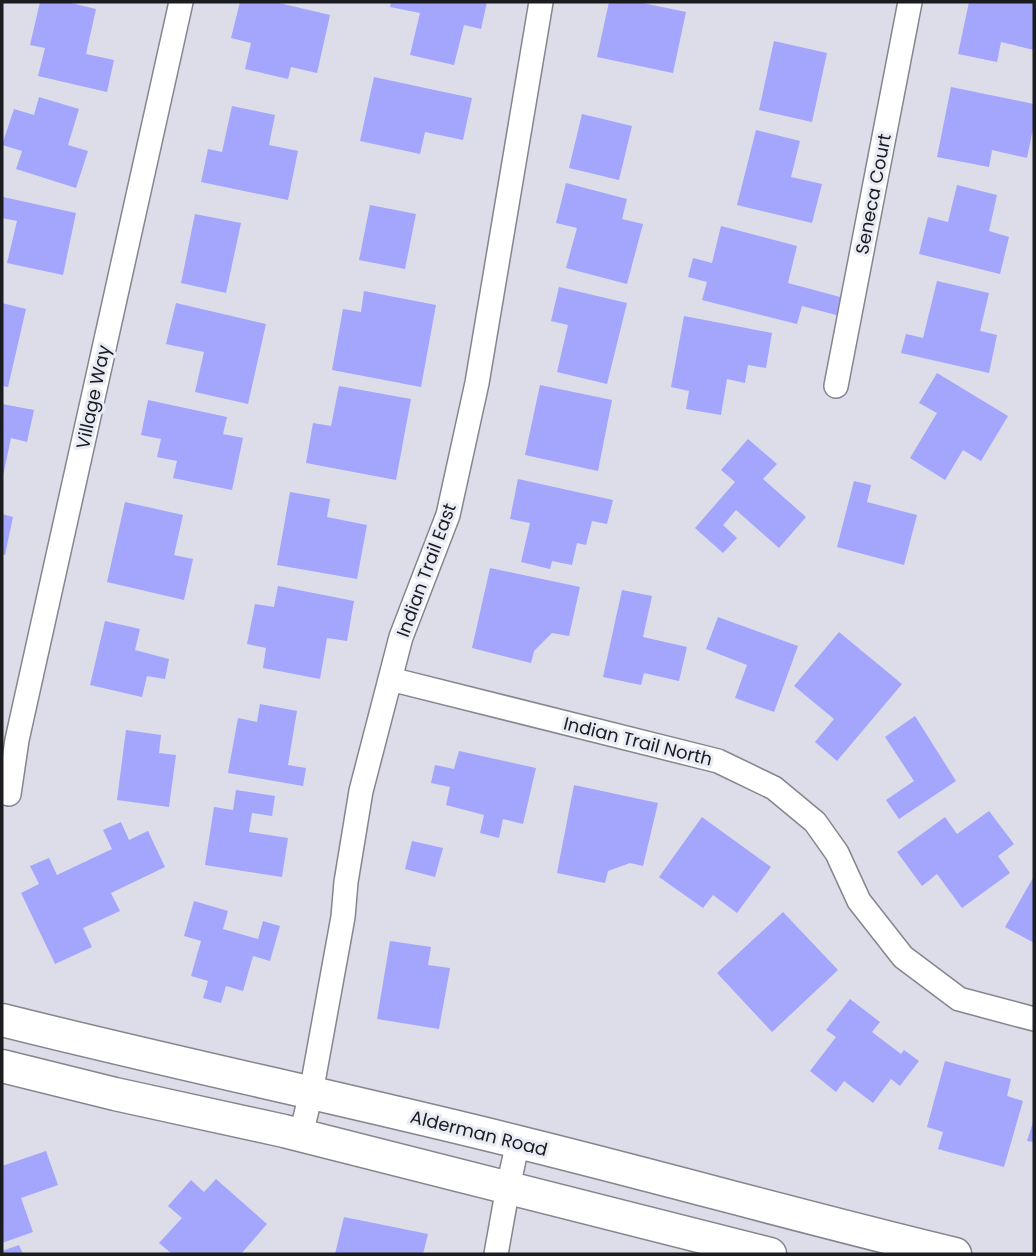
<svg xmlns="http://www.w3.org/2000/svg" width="1036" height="1256" font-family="Poppins,sans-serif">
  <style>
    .building { fill: #a3a6fc }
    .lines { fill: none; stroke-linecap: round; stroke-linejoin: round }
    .street-casing { stroke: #84858f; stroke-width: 26 }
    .secondary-casing { stroke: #84858f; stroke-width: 35 }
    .street { stroke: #fff; stroke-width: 23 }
    .secondary { stroke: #fff; stroke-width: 32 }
    .labels { text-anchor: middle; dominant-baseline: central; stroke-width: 6; stroke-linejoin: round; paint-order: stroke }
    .street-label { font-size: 18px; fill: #1b1c1f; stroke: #e9ebf5 }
  </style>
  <rect width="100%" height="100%" fill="#dcdde8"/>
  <path class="building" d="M40 2H67L96 9 86 54 114 60 107 92 38 76 45 48 30 45Z
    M240 2H275L330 15 317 73 291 67 288 79 245 69 251 43 231 38Z
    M391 2H487L481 29 464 25 454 65 410 55 420 13 390 7Z
    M609 2H638L686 12 673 73 597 57Z
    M969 2H1034V50L1001 42 997 62 958 54Z
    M774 41 827 53 812 122 759 110Z
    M374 77 472 98 463 140 425 132 420 154 360 141Z
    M951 87 1034 104V124L1027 158 992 150 989 167 937 157Z
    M39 97 79 109 68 145 88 151 76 188 16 169 22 151 2 145 14 109 34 115Z
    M232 106 275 115 269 145 298 151 288 200 201 182 208 149 222 152Z
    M582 114 632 126 619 180 569 168Z
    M756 130 800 141 791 177 822 184 812 223 737 205Z
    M566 183 627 199 622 219 643 224 627 284 566 268 577 228 556 223Z
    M957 185 997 195 989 231 1009 237 1000 274 919 254 928 217 948 222Z
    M3 197 76 213 63 275 7 263 17 221 2 218Z
    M370 205 416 214 405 269 359 260Z
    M195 214 241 223 226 293 181 283Z
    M721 226 797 246 788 283 844 298 840 316 802 306 797 324 702 300 707 282 688 277 693 258 712 263Z
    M937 281 989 293 980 331 997 335 989 373 901 353 906 334 923 338Z
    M559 287 627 303 607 384 557 372 568 325 551 321Z
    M364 291 436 305 421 387 332 370 343 309 361 312Z
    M2 303 26 309 8 387 2 386Z
    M176 303 266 324 248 404 195 392 204 352 166 344Z
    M684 316 772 333 766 368 748 365 745 383 727 379 721 415 686 409 689 391 671 387Z
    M937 373 1008 416 981 461 963 450 945 480 910 458 937 413 919 403Z
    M540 385 612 400 598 471 525 455Z
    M339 386 411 399 396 480 306 463 313 423 331 426Z
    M148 400 227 417 223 434 243 438 232 490 173 478 177 461 157 457 161 439 141 435Z
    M2 404 34 410 27 442 11 438 3 476Z
    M748 439 777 464 763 479 806 517 779 548 736 510 723 525 737 538 723 553 695 528 735 482 721 470Z
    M518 479 613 500 607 524 592 521 586 545 577 543 572 565 552 561 550 569 521 562 530 523 510 519Z
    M854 481 871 485 867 502 917 515 904 565 837 547Z
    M290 492 330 499 327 517 367 525 357 579 277 565Z
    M125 502 183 515 174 555 193 559 184 600 107 582Z
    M2 514 13 517 5 555 2 554Z
    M490 568 580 587 569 636 552 633 534 651 531 663 472 648Z
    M278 586 354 601 347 641 327 638 320 679 263 668 266 648 247 644 255 604 274 607Z
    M622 590 652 596 643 637 687 647 679 681 644 673 641 685 603 677Z
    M718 617 798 646 774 712 735 698 747 665 706 649Z
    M105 621 140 629 135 650 169 659 165 679 147 676 142 697 90 685Z
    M839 632 902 684 837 761 815 742 834 719 794 686Z
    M260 704 297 711 288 765 306 768 303 786 228 773 238 718 257 722Z
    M915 716 956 781 899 819 886 800 914 781 885 737Z
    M126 730 161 735 159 753 176 755 169 807 117 800Z
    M459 751 536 768 523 824 503 819 499 838 480 833 484 815 446 805 450 787 431 783 435 765 454 769Z
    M574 785 658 803 643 866 630 863 608 871 605 883 557 873Z
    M236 790 275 796 272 816 252 813 249 832 288 838 282 877 205 865 214 807 233 810Z
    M989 811 1014 844 998 856 1010 873 962 908 937 874 922 886 897 852 945 817 957 834Z
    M702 817 771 867 737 913 713 895 703 908 659 877Z
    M121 822 129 840 148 831 165 867 111 893 120 911 83 928 92 947 55 964 21 893 39 884 30 866 49 858 57 875 112 849 103 830Z
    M412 841 443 848 435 877 405 869Z
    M1034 876V943L1005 927Z
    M194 901 228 911 223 929 258 939 263 921 280 926 270 961 253 956 243 991 226 986 221 1003 203 998 208 981 191 976 201 941 184 936Z
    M783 912 838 970 772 1032 717 973Z
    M390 941 431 947 428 965 450 968 439 1029 377 1019Z
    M850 999 880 1022 872 1032 901 1054 904 1050 919 1061 900 1086 891 1079 873 1103 844 1081 836 1092 810 1071 836 1037 826 1030Z
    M945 1061 1011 1079 1007 1096 1023 1101 1004 1167 938 1149 943 1132 927 1127Z
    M1034 1119V1142L1027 1141Z
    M46 1151 58 1185 21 1198 33 1232 2 1243V1166Z
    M216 1179 267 1224 241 1254H172L159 1243 182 1218 168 1206 191 1180 204 1192Z
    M344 1217 428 1234 423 1254H335Z
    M19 1245 23 1254H2V1251Z"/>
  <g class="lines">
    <defs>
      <path id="street" d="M836 386 910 2
        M390 679 718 761 774 788 815 822 837 853 859 901 903 957 959 999 1034 1019
        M2 792 9 794 17 740 181 2
        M301 1135 311 1093 343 917 346 882 361 791 401 637 448 515 477 383 541 2
        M496 1254 508 1187 518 1142"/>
      <path id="secondary" d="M2 1020C173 1063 346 1099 518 1142 664 1178 809 1219 955 1254
        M2 1066 115 1094 284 1131 770 1254"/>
    </defs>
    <use href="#street" class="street-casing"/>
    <use href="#secondary" class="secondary-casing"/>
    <use href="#street" class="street"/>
    <use href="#secondary" class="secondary"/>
  </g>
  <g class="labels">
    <g class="street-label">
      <text transform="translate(873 194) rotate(-79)">Seneca Court</text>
      <text transform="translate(93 397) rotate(-78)">Village Way</text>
      <text transform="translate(426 570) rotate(-70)">Indian Trail East</text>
      <text transform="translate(638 741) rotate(14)">Indian Trail North</text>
      <text transform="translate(479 1133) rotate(14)">Alderman Road</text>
    </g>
  </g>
  <rect width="1036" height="1256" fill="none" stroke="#1b1c1f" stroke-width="7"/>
</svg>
